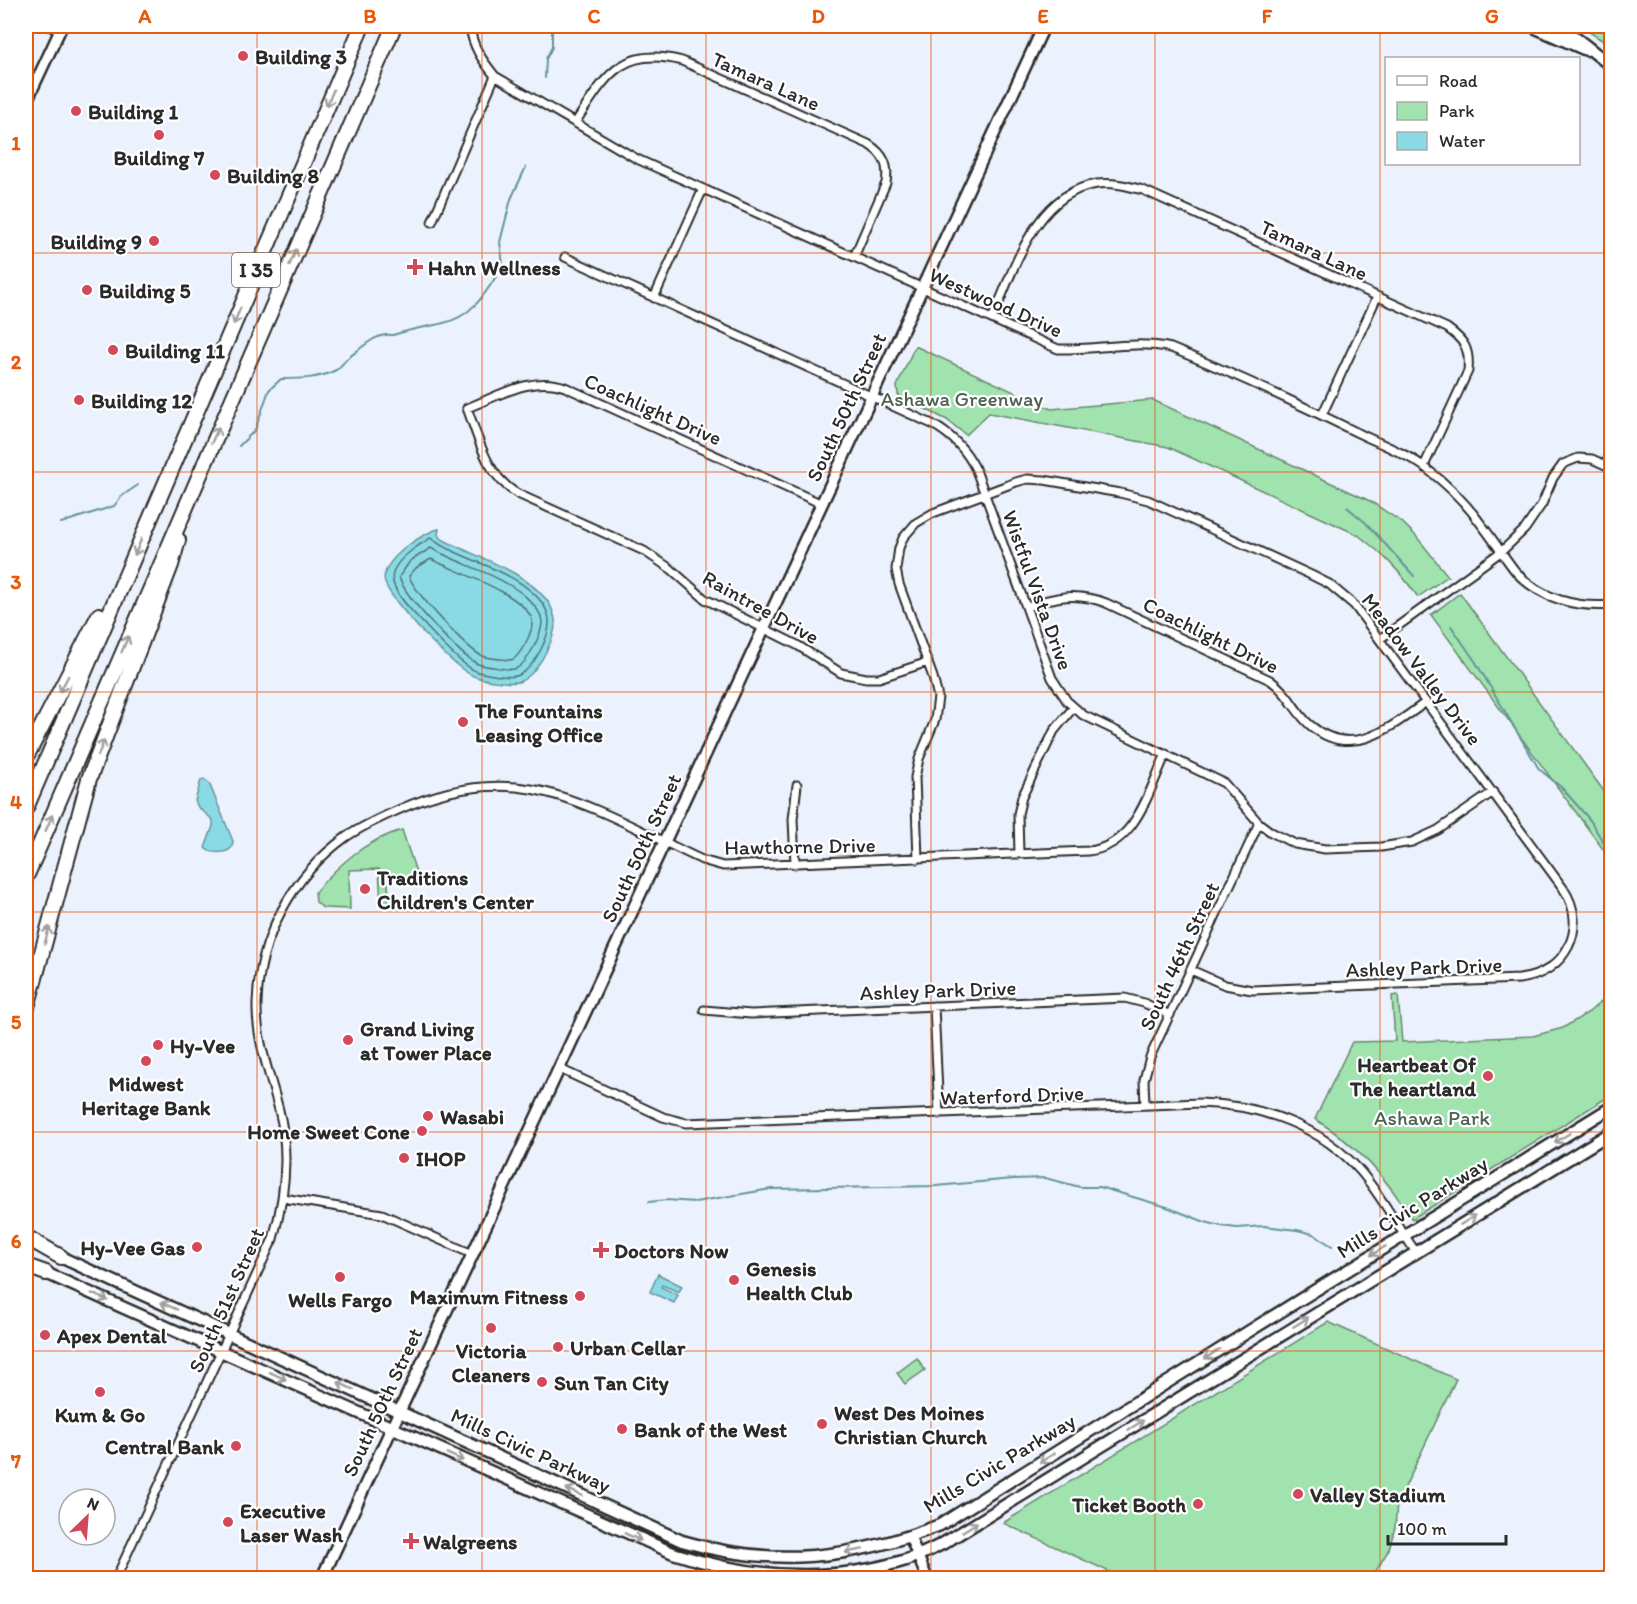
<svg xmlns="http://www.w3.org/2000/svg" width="1637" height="1604" font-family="Itim,sans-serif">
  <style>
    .green { fill: #a0e3ae; stroke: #66876c; stroke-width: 1.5 }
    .water { fill: #8adae5; stroke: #64949b; stroke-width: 1.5 }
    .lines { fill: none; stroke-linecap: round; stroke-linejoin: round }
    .shore { stroke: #517175; stroke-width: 1.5 }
    .stream { stroke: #64949b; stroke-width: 2 }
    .minor-casing { stroke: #2b2b2b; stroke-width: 11 }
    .tertiary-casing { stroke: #2b2b2b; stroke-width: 14 }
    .secondary-casing { stroke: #2b2b2b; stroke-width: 15 }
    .motorway-casing { stroke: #2b2b2b; stroke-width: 18 }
    .minor { stroke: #fff; stroke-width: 7 }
    .tertiary { stroke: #fff; stroke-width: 9 }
    .secondary { stroke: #fff; stroke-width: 10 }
    .motorway { stroke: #fff; stroke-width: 14 }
    .oneway { stroke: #a0a0a0 }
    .grid { fill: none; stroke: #e8590c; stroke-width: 1.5; stroke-opacity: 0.55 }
    .poi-dot { fill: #d1495b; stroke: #fff; stroke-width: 2 }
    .labels { text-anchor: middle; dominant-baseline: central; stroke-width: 4.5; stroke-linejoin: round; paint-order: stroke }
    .shield { fill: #fff; stroke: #6b6b6b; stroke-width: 1.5 }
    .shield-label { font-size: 20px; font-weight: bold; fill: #2b2b2b }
    .poi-label { font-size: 21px; font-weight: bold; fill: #2b2b2b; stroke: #fff; text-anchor: start }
    .street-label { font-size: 21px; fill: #2b2b2b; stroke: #fff }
    .park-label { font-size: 21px; fill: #4e6252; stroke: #fff }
    .neatline { fill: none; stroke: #e8590c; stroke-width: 2 }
    .grid-label { font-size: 20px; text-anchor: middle; font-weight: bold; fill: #e8590c }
  </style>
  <rect width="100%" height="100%" fill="#ecf2fd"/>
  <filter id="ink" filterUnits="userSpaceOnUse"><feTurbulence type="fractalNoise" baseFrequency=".0167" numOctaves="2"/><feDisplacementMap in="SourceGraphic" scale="12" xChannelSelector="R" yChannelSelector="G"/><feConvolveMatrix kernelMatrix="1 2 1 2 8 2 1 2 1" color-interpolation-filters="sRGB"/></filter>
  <g filter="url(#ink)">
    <path class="green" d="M1580 26H1611V46Z
      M915 346 1051 409 1153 400 1370 501 1403 523 1416 536 1448 576 1418 597C1398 569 1385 556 1358 535L1168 447 989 413 966 435 947 420 898 395 897 386Z
      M1460 593 1611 801V860L1431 615Z
      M402 830 418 878 388 879 389 907H381L379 869 349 870 350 909 323 908 316 902 315 892C339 864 366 840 402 830Z
      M1611 993V1095L1412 1219C1385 1176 1359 1147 1315 1119L1352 1042 1395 1041 1392 996 1398 995 1402 1042 1533 1036 1563 1028 1589 1012Z
      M1328 1322 1456 1379 1397 1504 1395 1527 1389 1549 1372 1578H1123L1003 1523Z
      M917 1358 925 1370 905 1384 897 1373Z"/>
    <path class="water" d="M439 529 438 534 440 538C476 558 519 567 546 599 551 605 554 613 555 620 557 637 537 674 521 681 512 685 485 680 476 677 456 671 392 603 385 583 378 562 423 532 439 529Z
      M204 779 209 783 233 841 232 847C227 854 211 854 205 848L213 826V820L198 807 195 801 201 780Z
      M658 1274 682 1286 679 1292 662 1285 661 1287 678 1295 674 1303 650 1292Z"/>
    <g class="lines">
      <path class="shore" d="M430 538C435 540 439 545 445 547 477 564 521 574 543 604 546 609 549 616 549 621 550 637 533 669 519 675 511 679 487 674 478 672 460 666 425 625 411 610 387 583 384 570 415 548 420 544 425 542 430 538Z
        M431 548C461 565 499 574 525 596 532 603 542 612 542 623 541 635 527 665 515 669 510 670 484 666 478 664 460 656 404 596 399 577L410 561Z
        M431 559C456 572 519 592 531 617 536 629 522 651 514 659L510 660C502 659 490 659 482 656 467 649 414 592 409 576L416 568Z"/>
      <path class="stream" d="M545 78 546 59 552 47V26
        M239 446 255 430 269 390 281 379C300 379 319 379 336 370 341 367 344 361 349 357 362 348 376 332 393 335 408 330 424 327 440 324 473 318 487 291 503 265L500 242 511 199 526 167
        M1347 507 1366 523 1414 576
        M61 523 114 506 122 496 138 485
        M1451 626 1475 661 1539 769 1561 787 1590 820 1612 857
        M649 1202 666 1200 695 1202 771 1189 936 1186 1013 1179 1045 1178 1080 1187H1099L1167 1207 1205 1222 1221 1226 1237 1228 1264 1226 1297 1230 1313 1234 1332 1246"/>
      <defs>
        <path id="minor" d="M49 26 59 31
          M470 26C472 46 482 60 495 76L637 159 1058 349C1096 350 1134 340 1171 348 1235 374 1297 403 1358 433 1379 443 1410 455 1427 469 1448 485 1466 503 1481 524 1493 539 1504 557 1516 572 1540 599 1577 608 1612 605
          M575 123C605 78 620 45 682 61L868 144C884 154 889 165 886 183L854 257
          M432 222 495 76
          M565 257 932 424C952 435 966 449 976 470L1052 678 1067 701 1083 715 1224 783 1259 823 1271 832 1295 844 1325 849 1381 847 1412 842 1438 830 1493 792
          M654 298 703 189
          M992 319C1014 270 1035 193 1097 184 1112 182 1128 186 1143 190L1447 328C1465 341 1470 349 1468 371L1424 466
          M1322 415 1377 297
          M822 504 565 387C532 375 498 396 467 408 479 439 486 476 518 494L644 551 671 569 705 599 797 645 841 673 866 678H879L928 662
          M1027 607C1055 596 1077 592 1106 603L1270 680C1290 694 1294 711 1310 725 1352 761 1391 727 1426 702
          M1380 639 1502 551 1525 529 1542 504 1553 478 1563 464 1578 458 1592 459 1612 468
          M1019 854 1018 814 1022 797 1054 731 1073 708
          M918 859 915 777 919 759 935 720 938 697 933 677 899 584 896 569 899 548 903 538 916 523 933 513 1016 482 1027 479 1044 480 1120 493 1148 500 1311 575 1329 584 1354 605 1563 888C1590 928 1565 974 1519 979L1252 990 1225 985 1191 970
          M795 864 793 819 797 785
          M934 1006 939 1114
          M704 1010 751 1014 1125 998 1144 1003 1170 1015
          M560 1069 663 1117 686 1123 1201 1103C1261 1105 1321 1126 1361 1172 1382 1197 1397 1226 1416 1252
          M1145 1105 1144 1080 1150 1057 1259 823
          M283 1198 382 1214 472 1254
          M116 1578 273 1239C285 1197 290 1153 279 1110 270 1074 256 1041 257 1003 259 937 292 876 346 837 362 826 380 818 398 810 440 791 485 781 531 789 586 799 650 836 702 860L723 866 1088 851C1136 846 1148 792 1166 754"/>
        <path id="tertiary" d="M26 103 62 26
          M910 1537 927 1578"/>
        <path id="secondary" d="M1531 26 1586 50
          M1556 26C1577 36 1593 53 1612 66
          M56 1255 682 1541C773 1568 853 1559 940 1525L1259 1325 1612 1107
          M39 1270 673 1553C749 1578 829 1584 906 1560 919 1556 932 1549 944 1543L1612 1132
          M322 1578 1044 26"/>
        <path id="motorway" d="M26 757 99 615
          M26 808 362 26
          M26 877 394 26
          M26 1011 89 779 171 565 178 540
          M26 1237 61 1257
          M26 1266 46 1273"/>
      </defs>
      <use href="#minor" class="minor-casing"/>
      <use href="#tertiary" class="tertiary-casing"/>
      <use href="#secondary" class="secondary-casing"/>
      <use href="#motorway" class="motorway-casing"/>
      <use href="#minor" class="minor"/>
      <use href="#tertiary" class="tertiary"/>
      <use href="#secondary" class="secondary"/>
      <use href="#motorway" class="motorway"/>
    </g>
    <defs><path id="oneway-shaft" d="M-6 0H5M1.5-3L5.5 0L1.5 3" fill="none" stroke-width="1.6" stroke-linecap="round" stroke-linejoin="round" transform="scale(1.5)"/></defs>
    <g class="oneway">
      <use href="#oneway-shaft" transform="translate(330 98) rotate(113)"/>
      <use href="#oneway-shaft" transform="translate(293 257) rotate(-66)"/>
      <use href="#oneway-shaft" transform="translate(237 316) rotate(113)"/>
      <use href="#oneway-shaft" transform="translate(215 435) rotate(-66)"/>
      <use href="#oneway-shaft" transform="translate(138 547) rotate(113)"/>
      <use href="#oneway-shaft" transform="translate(125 644) rotate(-67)"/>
      <use href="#oneway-shaft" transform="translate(64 684) rotate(118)"/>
      <use href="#oneway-shaft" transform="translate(101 748) rotate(-69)"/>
      <use href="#oneway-shaft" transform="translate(49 823) rotate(-67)"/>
      <use href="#oneway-shaft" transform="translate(47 935) rotate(-75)"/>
      <use href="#oneway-shaft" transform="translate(1562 1138) rotate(148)"/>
      <use href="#oneway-shaft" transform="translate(1468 1220) rotate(-32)"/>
      <use href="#oneway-shaft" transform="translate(1378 1251) rotate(148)"/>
      <use href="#oneway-shaft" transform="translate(100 1297) rotate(24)"/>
      <use href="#oneway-shaft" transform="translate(169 1306) rotate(-156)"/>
      <use href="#oneway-shaft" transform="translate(1301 1322) rotate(-32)"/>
      <use href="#oneway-shaft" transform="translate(1212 1354) rotate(148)"/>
      <use href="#oneway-shaft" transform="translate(278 1376) rotate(25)"/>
      <use href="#oneway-shaft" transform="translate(346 1386) rotate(-155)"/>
      <use href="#oneway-shaft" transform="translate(1136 1425) rotate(-32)"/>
      <use href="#oneway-shaft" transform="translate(455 1457) rotate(24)"/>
      <use href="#oneway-shaft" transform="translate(1047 1458) rotate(148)"/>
      <use href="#oneway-shaft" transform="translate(574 1492) rotate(-156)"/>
      <use href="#oneway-shaft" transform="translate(970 1527) rotate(-32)"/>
      <use href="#oneway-shaft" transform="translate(633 1537) rotate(24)"/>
      <use href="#oneway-shaft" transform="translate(854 1551) rotate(170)"/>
    </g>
  </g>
  <path class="grid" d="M257 26V1578M482 26V1578M706 26V1578M931 26V1578M1155 26V1578M1380 26V1578M26 253H1612M26 472H1612M26 692H1612M26 912H1612M26 1132H1612M26 1351H1612"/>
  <g class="poi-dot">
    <circle cx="243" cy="56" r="6"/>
    <circle cx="76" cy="111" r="6"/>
    <circle cx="159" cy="135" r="6"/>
    <circle cx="215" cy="175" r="6"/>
    <circle cx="154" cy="241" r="6"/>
    <path d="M412 258h6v6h6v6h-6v6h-6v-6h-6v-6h6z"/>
    <circle cx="87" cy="290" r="6"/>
    <circle cx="113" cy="350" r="6"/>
    <circle cx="79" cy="400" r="6"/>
    <circle cx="463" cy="722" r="6"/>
    <circle cx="365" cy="889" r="6"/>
    <circle cx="348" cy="1040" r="6"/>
    <circle cx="158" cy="1045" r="6"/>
    <circle cx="146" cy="1061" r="6"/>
    <circle cx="1488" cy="1076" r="6"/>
    <circle cx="428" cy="1116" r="6"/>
    <circle cx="422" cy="1131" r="6"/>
    <circle cx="404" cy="1158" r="6"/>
    <circle cx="197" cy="1247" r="6"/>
    <path d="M598 1241h6v6h6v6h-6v6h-6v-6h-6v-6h6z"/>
    <circle cx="340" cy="1277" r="6"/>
    <circle cx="734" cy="1280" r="6"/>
    <circle cx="580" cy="1296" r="6"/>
    <circle cx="491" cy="1328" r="6"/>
    <circle cx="45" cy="1335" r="6"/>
    <circle cx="558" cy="1347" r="6"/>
    <circle cx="542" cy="1382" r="6"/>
    <circle cx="100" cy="1392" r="6"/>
    <circle cx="822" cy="1424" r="6"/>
    <circle cx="622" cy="1429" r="6"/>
    <circle cx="236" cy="1446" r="6"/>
    <circle cx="1298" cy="1494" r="6"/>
    <circle cx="1198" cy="1504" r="6"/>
    <circle cx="228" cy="1522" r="6"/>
    <path d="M408 1532h6v6h6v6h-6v6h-6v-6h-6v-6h6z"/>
  </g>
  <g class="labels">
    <rect class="shield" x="232" y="253" width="48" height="34" rx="4.5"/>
    <g class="shield-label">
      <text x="256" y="270">I 35</text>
    </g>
    <g class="poi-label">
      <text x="255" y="56">Building 3</text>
      <text x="88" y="111">Building 1</text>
      <text x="159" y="157" text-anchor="middle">Building 7</text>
      <text x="227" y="175">Building 8</text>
      <text x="142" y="241" text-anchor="end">Building 9</text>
      <text x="428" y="267">Hahn Wellness</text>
      <text x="99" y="290">Building 5</text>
      <text x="125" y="350">Building 11</text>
      <text x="91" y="400">Building 12</text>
      <text x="475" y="710">The Fountains<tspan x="475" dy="24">Leasing Office</tspan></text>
      <text x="377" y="877">Traditions<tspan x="377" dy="24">Children's Center</tspan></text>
      <text x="360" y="1028">Grand Living<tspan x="360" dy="24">at Tower Place</tspan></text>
      <text x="170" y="1045">Hy-Vee</text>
      <text x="1476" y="1064" text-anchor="end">Heartbeat Of<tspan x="1476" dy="24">The heartland</tspan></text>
      <text x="146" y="1083" text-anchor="middle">Midwest<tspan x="146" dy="24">Heritage Bank</tspan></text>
      <text x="440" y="1116">Wasabi</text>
      <text x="410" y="1131" text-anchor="end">Home Sweet Cone</text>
      <text x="416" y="1158">IHOP</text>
      <text x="185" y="1247" text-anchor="end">Hy-Vee Gas</text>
      <text x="614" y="1250">Doctors Now</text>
      <text x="746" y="1268">Genesis<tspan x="746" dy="24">Health Club</tspan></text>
      <text x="568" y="1296" text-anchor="end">Maximum Fitness</text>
      <text x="340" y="1299" text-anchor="middle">Wells Fargo</text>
      <text x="57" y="1335">Apex Dental</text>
      <text x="570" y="1347">Urban Cellar</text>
      <text x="491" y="1350" text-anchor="middle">Victoria<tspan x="491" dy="24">Cleaners</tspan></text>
      <text x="554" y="1382">Sun Tan City</text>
      <text x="834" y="1412">West Des Moines<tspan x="834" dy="24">Christian Church</tspan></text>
      <text x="100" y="1414" text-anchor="middle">Kum &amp; Go</text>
      <text x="634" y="1429">Bank of the West</text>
      <text x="224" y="1446" text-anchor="end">Central Bank</text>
      <text x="1310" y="1494">Valley Stadium</text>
      <text x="1186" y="1504" text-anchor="end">Ticket Booth</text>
      <text x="240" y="1510">Executive<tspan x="240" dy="24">Laser Wash</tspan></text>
      <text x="423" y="1541">Walgreens</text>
    </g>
    <g class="street-label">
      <text transform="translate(766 81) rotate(24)">Tamara Lane</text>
      <text transform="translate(1314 250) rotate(25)">Tamara Lane</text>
      <text transform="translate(996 302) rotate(24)">Westwood Drive</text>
      <text transform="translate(846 407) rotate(-65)">South 50th Street</text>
      <text transform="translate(653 409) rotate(24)">Coachlight Drive</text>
      <text transform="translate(1038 590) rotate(70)">Wistful Vista Drive</text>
      <text transform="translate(761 607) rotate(29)">Raintree Drive</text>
      <text transform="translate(1211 635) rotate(26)">Coachlight Drive</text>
      <text transform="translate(1422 669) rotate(53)">Meadow Valley Drive</text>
      <text transform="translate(800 846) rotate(-1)">Hawthorne Drive</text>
      <text transform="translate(641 848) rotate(-65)">South 50th Street</text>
      <text transform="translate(1179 956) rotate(-65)">South 46th Street</text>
      <text transform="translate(1424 967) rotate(-2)">Ashley Park Drive</text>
      <text transform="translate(938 990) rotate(-2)">Ashley Park Drive</text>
      <text transform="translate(1012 1095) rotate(-2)">Waterford Drive</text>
      <text transform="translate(1412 1207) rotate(-32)">Mills Civic Parkway</text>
      <text transform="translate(226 1300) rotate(-66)">South 51st Street</text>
      <text transform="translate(382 1402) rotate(-65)">South 50th Street</text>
      <text transform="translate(531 1450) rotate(25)">Mills Civic Parkway</text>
      <text transform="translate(999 1463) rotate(-31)">Mills Civic Parkway</text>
    </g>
    <g class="park-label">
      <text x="962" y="398">Ashawa Greenway</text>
      <text x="1432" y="1117">Ashawa Park</text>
    </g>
  </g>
  <rect width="1637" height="1604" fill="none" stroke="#fff" stroke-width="66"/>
  <rect x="1385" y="57" width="195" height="108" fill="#ffffff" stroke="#aaaaaa" stroke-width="1.5"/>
  <rect x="1397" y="76" width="30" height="9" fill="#ffffff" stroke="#aaaaaa" stroke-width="1.5"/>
  <text x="1439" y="87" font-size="18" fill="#2b2b2b">Road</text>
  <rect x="1397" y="102" width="30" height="18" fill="#a0e3ae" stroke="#aaaaaa" stroke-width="1.5"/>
  <text x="1439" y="117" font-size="18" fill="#2b2b2b">Park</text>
  <rect x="1397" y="132" width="30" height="18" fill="#8adae5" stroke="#aaaaaa" stroke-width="1.5"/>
  <text x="1439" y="147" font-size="18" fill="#2b2b2b">Water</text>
  <g transform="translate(87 1517) rotate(25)"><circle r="28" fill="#ffffff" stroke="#aaaaaa" stroke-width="1.5"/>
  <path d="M0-4.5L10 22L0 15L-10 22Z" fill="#d1495b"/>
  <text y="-9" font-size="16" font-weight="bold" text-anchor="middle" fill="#2b2b2b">N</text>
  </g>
  <path d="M1388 1535v9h118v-9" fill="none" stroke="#2b2b2b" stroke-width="3"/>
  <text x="1397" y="1535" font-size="18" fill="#2b2b2b" stroke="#ffffff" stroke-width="4.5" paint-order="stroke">100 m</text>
  <rect x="33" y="33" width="1571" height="1538" class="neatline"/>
  <g class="grid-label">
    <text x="145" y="23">A</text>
    <text x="370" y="23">B</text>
    <text x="594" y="23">C</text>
    <text x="818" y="23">D</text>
    <text x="1043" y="23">E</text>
    <text x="1267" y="23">F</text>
    <text x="1492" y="23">G</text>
    <text x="16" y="150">1</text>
    <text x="16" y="369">2</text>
    <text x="16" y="589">3</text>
    <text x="16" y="809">4</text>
    <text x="16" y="1029">5</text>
    <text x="16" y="1248">6</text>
    <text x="16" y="1468">7</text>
  </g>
</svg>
